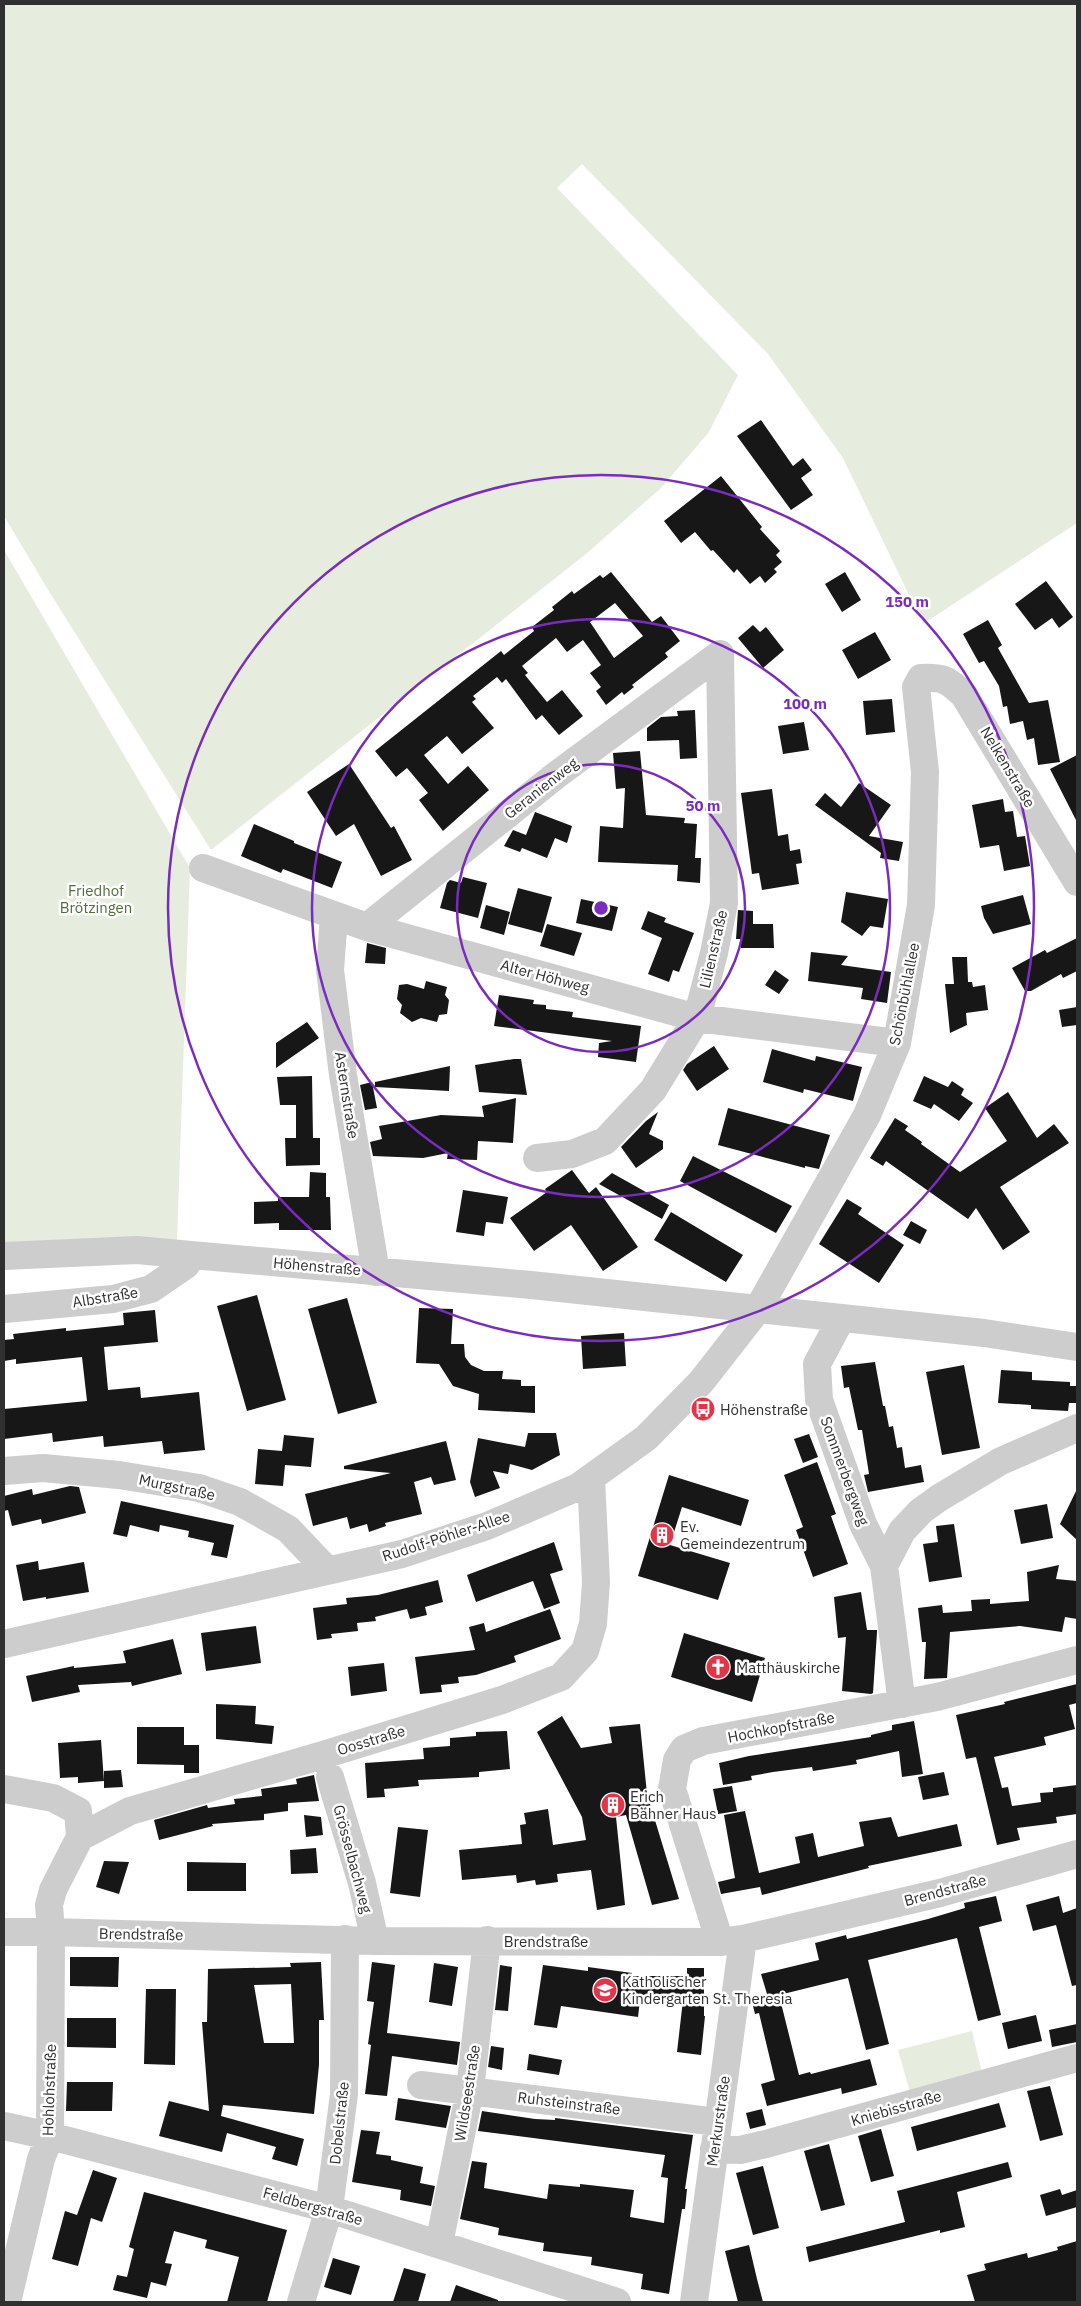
<svg xmlns="http://www.w3.org/2000/svg" width="1081" height="2306" font-family="'IBM Plex Sans',sans-serif">
  <style>
    .green { fill: #e6ecde }
    .building { fill: #171717; fill-rule: evenodd }
    .lines { fill: none; stroke-linecap: round; stroke-linejoin: round }
    .minor { stroke: #cdcdcd; stroke-width: 28 }
    .ring { fill: none; stroke: #7b2cbf; stroke-width: 2.5 }
    .labels { text-anchor: middle; dominant-baseline: central; stroke-width: 5; stroke-linejoin: round; paint-order: stroke }
    .street-label { font-size: 15px; fill: #303030; stroke: #fff }
    .park-label { font-size: 15px; fill: #546b3d; stroke: #fff }
    .poi-label { font-size: 15px; fill: #303030; stroke: #fff; text-anchor: start }
    .centre { fill: #7b2cbf; stroke: #fff; stroke-width: 2.5 }
    .ring-label { font-size: 15px; text-anchor: middle; font-weight: bold; fill: #7b2cbf; stroke: #fff; stroke-width: 5; stroke-linejoin: round; paint-order: stroke }
  </style>
  <rect width="100%" height="100%" fill="#fff"/>
  <path class="green" d="M4 4H1077V523L923 624 843 458 768 354 582 164 557 188 738 375 709 432 661 488 586 554 211 850 50 593 4 516Z
    M4 550 190 868 177 1240 4 1249Z
    M972 2031 982 2073 910 2092 898 2050Z"/>
  <path class="building" d="M761 420 793 466 803 458 812 470 801 478 813 495 791 510 737 436Z
    M721 476 762 527 760 529 780 551 776 555 782 562 774 569 777 572 765 583 760 576 750 584 737 569 734 573 713 550 711 551 695 532 681 543 664 521Z
    M611 572 652 622 661 616 680 641 665 653 668 657 632 685 634 687 624 695 622 692 606 705 596 691 601 687 590 673 601 665 583 640 567 652 556 638 522 666 528 673 525 675 547 702 562 690 583 716 559 735 542 715 536 720 506 679 502 683 497 677 473 696 476 699 472 702 494 728 462 754 447 736 424 755 448 784 468 766 489 790 443 831 419 800 428 793 407 768 396 777 375 751 501 651 504 655 534 631 532 627 554 610 552 607 572 591 574 594 600 575 603 578ZM615 603 643 636 614 658 590 622Z
    M845 572 861 600 842 612 825 584Z
    M1046 581 1073 617 1059 628 1052 618 1035 630 1015 604Z
    M988 620 1002 645 998 648 1029 703 1048 700 1060 762 1038 765 1034 738 1027 740 1023 721 1010 724 1007 706 1003 707 999 686 984 661 979 663 963 634Z
    M753 625 760 632 766 627 784 650 763 668 738 638Z
    M875 632 891 660 858 679 842 650Z
    M892 699 895 732 866 735 863 701Z
    M695 710 697 758 680 759 679 740 647 741V728L661 717 678 716 677 711Z
    M804 722 809 750 783 754 778 726Z
    M640 751 646 815 685 818 684 823 697 824 695 858H701L700 883 677 881 678 865 598 862 600 826 623 828 625 788 616 789 613 753Z
    M1077 755V822L1050 769Z
    M349 764 391 828 394 826 412 860 381 876 354 824 336 836 307 792Z
    M859 783 891 805 869 836 903 842 899 861 880 858 881 853 815 805 825 793 841 807Z
    M772 789 778 836 788 834 790 851 800 849 802 863 796 864 799 884 762 890 759 873 752 874 741 793Z
    M1003 799 1005 812 1013 811 1017 837 1025 836 1030 866 1004 871 999 845 980 848 972 805Z
    M535 812 572 826 567 843 555 838 547 858 522 848 520 852 504 846 513 830 526 835Z
    M254 824 294 841V843L342 862 332 888 283 869 281 873 241 856Z
    M463 877 487 883 478 918 440 908 447 883 450 880 461 883Z
    M518 888 552 897 542 933 508 924Z
    M846 892 888 899 883 928 870 926 862 936 841 922Z
    M1023 895 1031 924 993 934 984 918 981 906Z
    M581 899 618 907 612 931 576 923Z
    M486 905 510 912 504 935 480 928Z
    M738 910 753 911V924H773L774 948H741V939H736Z
    M648 911 666 918 664 922 694 933 679 972 673 970 669 982 648 974 662 938 641 929Z
    M547 924 582 933 574 956 540 946Z
    M1077 938V971L1063 978 1061 974 1031 991H1025L1012 968 1045 950 1047 953Z
    M367 943 386 948 385 964 365 963Z
    M811 952 848 956 841 965 891 972 887 1003 861 999 863 988 808 981Z
    M952 957H967L968 982H972L973 987 985 985 988 1010 966 1013 967 1025 950 1033 945 984H954Z
    M775 970 789 980 779 994 765 985Z
    M426 981 447 987 445 995 449 1000 447 1014 439 1015 437 1022 421 1018 412 1022 400 1013 402 1005 397 999 399 985 407 984 424 989Z
    M499 995 534 1000 533 1004 546 1005V1009L573 1012 572 1017 641 1026 636 1062 598 1057 599 1043 612 1041 494 1026Z
    M1077 1007V1025L1062 1027 1059 1010Z
    M307 1022 319 1038 276 1068V1043Z
    M714 1046 729 1069 697 1091 683 1070 687 1064Z
    M772 1049 815 1061 816 1056 862 1067 853 1101 804 1089 803 1093 763 1082Z
    M514 1059H521L527 1095 479 1092 475 1065Z
    M450 1066 449 1091 375 1087V1082Z
    M312 1076 313 1138H320V1165L286 1166 285 1138H296V1105H280L277 1077Z
    M924 1076 948 1087 952 1081 964 1089 961 1095 973 1103 959 1121 934 1104 931 1109 913 1101Z
    M372 1082 377 1108 365 1110 360 1085Z
    M1008 1092 1037 1138 1054 1124 1069 1143 1000 1187 1030 1232 1003 1250 976 1208 968 1219 886 1161 883 1166 870 1158 895 1118 908 1126 905 1130 922 1142 921 1144 960 1172 1007 1141 985 1108Z
    M516 1098 513 1143 478 1141 477 1160 447 1159 448 1153 423 1158 373 1156 370 1142 382 1139 379 1126 441 1115 484 1117 482 1106Z
    M728 1108 830 1135 819 1169 805 1166V1168L718 1145Z
    M658 1112 649 1134 663 1141V1149L636 1168 621 1147 646 1121Z
    M693 1156 792 1206 776 1233 680 1181Z
    M572 1170 589 1193 596 1187 638 1247 603 1271 571 1225 534 1251 510 1218 547 1192 545 1189Z
    M310 1172 326 1173V1197H330L331 1230H279V1223L254 1224V1202L278 1201V1197H309Z
    M612 1173 669 1205 662 1219 599 1184Z
    M463 1190 508 1197 503 1224 486 1222 484 1236 456 1232Z
    M847 1199 862 1208 858 1214 904 1245 879 1283 819 1244Z
    M671 1212 743 1255 726 1282 654 1240Z
    M911 1221 927 1230 920 1244 903 1235Z
    M257 1295 286 1400 247 1411 217 1306Z
    M347 1298 377 1403 338 1414 308 1309Z
    M419 1308 453 1309 451 1344H464L465 1357 471 1365 484 1371H503L502 1379 521 1380V1386H535V1413L478 1410 479 1394 453 1386 439 1364 416 1363Z
    M155 1310 158 1342 104 1347 108 1390 140 1387 141 1398 199 1392 205 1450 164 1454 162 1441 104 1447 103 1436 53 1442 52 1433 4 1439V1409L87 1401 82 1357 16 1364V1359L4 1361V1340L14 1339 13 1334 66 1328V1331L124 1325 123 1313Z
    M624 1333 626 1366 583 1369 581 1336Z
    M875 1362 883 1406H885L889 1427 893 1426 897 1448 902 1447 905 1468 921 1465 924 1482 868 1492 864 1475 869 1474 862 1430H858L849 1387 844 1388 841 1366Z
    M964 1365 980 1448 942 1455 926 1372Z
    M1001 1370 1032 1372V1380L1070 1382V1386H1077V1403H1069L1068 1411 1031 1409V1405L998 1403Z
    M528 1433H556L560 1455 532 1470 510 1464 508 1474 493 1471 500 1488 475 1497 470 1482 478 1438 525 1447Z
    M809 1434 818 1457 803 1463 794 1439Z
    M284 1435 314 1438 311 1467 285 1465 283 1486 255 1484 258 1449 282 1451Z
    M446 1441 456 1480 434 1485 431 1477 414 1482 422 1514 385 1523 386 1526 369 1532 367 1524 350 1529 347 1517 313 1526 305 1494 391 1473 344 1469V1466Z
    M817 1462 836 1514 831 1516 848 1564 813 1577 796 1530 803 1527 784 1475Z
    M669 1475 749 1500 741 1526 682 1507 670 1545 730 1563 718 1600 638 1576Z
    M70 1486 79 1487 86 1513 42 1524 41 1519 12 1526 8 1510 4 1511V1496L32 1489 33 1495Z
    M1077 1489V1540L1060 1524Z
    M121 1501 234 1525 227 1558 211 1555 214 1543 188 1537 189 1531 160 1525 159 1532 130 1525 127 1537 113 1534Z
    M1047 1504 1053 1538 1021 1544 1014 1510Z
    M954 1524 962 1577 929 1582 923 1544 938 1542 936 1526Z
    M554 1542 563 1570 550 1574 560 1603 544 1609 533 1581 476 1602 467 1575Z
    M38 1561 39 1570 84 1562 89 1592 46 1599V1597L23 1601 16 1565Z
    M1059 1565 1056 1579 1077 1581V1619L1065 1617 1062 1632 1020 1626 950 1632 947 1678 924 1679 926 1642H922L918 1608 942 1605 943 1613 972 1611 971 1600 990 1599V1604L1029 1601 1027 1572Z
    M438 1580 443 1602 425 1607 427 1615 410 1619 407 1609 375 1617 376 1621 357 1623 358 1631 331 1634 332 1638 317 1640 313 1608 347 1604 346 1598 378 1595Z
    M861 1592 867 1630H877V1632L873 1693 871 1694 842 1691 846 1637 838 1638 834 1597Z
    M550 1609 561 1639 514 1656 516 1662 476 1675 458 1677 459 1683 441 1685 442 1692 420 1694 415 1657 475 1650 469 1627 484 1623 486 1632Z
    M256 1626 261 1663 206 1671 201 1633Z
    M684 1633 765 1658 752 1702 671 1677Z
    M173 1639 182 1674 132 1686 131 1682 78 1685 80 1692 32 1702 26 1676 74 1666V1668L126 1663 123 1651Z
    M384 1663 387 1691 351 1696 348 1667Z
    M1077 1684V1703L1069 1705 1075 1729 1044 1737 1046 1745 994 1757 1002 1788 1008 1787 1012 1806 1041 1802 1040 1793 1053 1792V1788L1077 1785V1814L1056 1817 1057 1823 1017 1828 1020 1840 997 1845 976 1757 966 1759 956 1715 1005 1704 1004 1702Z
    M216 1704 256 1706 255 1724 274 1726 272 1744 216 1739Z
    M562 1716 581 1748 612 1743 609 1727 640 1724 647 1794 679 1899 652 1905 626 1815 616 1817 625 1905 597 1910 591 1870 557 1874 558 1882 536 1885 535 1880 517 1883 516 1875 462 1880 459 1850 522 1844 520 1825 526 1824 524 1813 548 1809 553 1845 586 1840 582 1817 537 1732Z
    M914 1721 923 1774 902 1777 899 1751 856 1760 857 1764 813 1771 812 1767 773 1772 751 1776 752 1780 723 1785 719 1763 749 1756 871 1737V1735L892 1730V1725Z
    M137 1727H184V1745H199V1773H184V1765L137 1764Z
    M507 1731 510 1769 479 1772V1777L418 1780 419 1786 384 1789 385 1797 367 1798 365 1763 424 1759 423 1748 450 1746V1738L476 1736V1732Z
    M101 1740 104 1781V1771L121 1770 123 1787 104 1788V1781L78 1783V1777L60 1778 58 1743Z
    M944 1772 949 1795 923 1800 918 1777Z
    M314 1775 319 1801 288 1803V1811L264 1814V1820L212 1824 213 1826 159 1840 154 1820 207 1805 208 1808 235 1804 234 1799 262 1796 261 1789 297 1784 296 1779Z
    M732 1786 737 1811 718 1814 713 1789Z
    M745 1811 759 1873 800 1863 795 1837 813 1833 818 1857 864 1846 859 1822 891 1817 898 1837 957 1824 962 1846 868 1866 869 1868 762 1895 760 1887 721 1894 718 1882 735 1878 724 1815Z
    M304 1815 321 1817 323 1835 306 1837Z
    M398 1827 428 1830 420 1897 390 1893Z
    M316 1848 318 1873 291 1874 290 1850Z
    M104 1861 129 1862 119 1894 96 1887Z
    M187 1862 246 1863V1891H187Z
    M996 1896 1002 1921 979 1927 1001 2015 978 2021 957 1938 868 1960 889 2044 866 2050 848 1978 779 1995 799 2075 810 2072 811 2074 870 2059 877 2085 842 2094 841 2088 767 2106 761 2084 775 2080 759 2013 755 2014 751 1998 767 1994 761 1974 819 1960 815 1943 846 1935 847 1939 928 1919 965 1908 964 1903Z
    M1059 1896 1063 1913 1077 1908V1985L1072 1986 1056 1925 1033 1931 1026 1905Z
    M70 1957H119L118 1987 70 1986Z
    M321 1962 324 2020H319V2065L314 2114 223 2105 221 2116 304 2139 297 2166 272 2159 276 2147 227 2133 222 2152 159 2136 169 2101 209 2111 202 2022H207L208 1969 291 1967 290 1963ZM291 1984 294 2043H264L254 1985Z
    M372 1962 395 1965 387 2033 460 2042 457 2065 392 2056 387 2096 365 2094 371 2045 368 2044 374 2002 367 2001Z
    M434 1963 458 1967 452 2006 429 2002Z
    M500 1965 512 1967 508 2011 495 2010Z
    M543 1965 588 1971V1967L632 1973V1976H687V1968H704V2016H705L701 2055 677 2052 683 2000H640L638 2017 561 2006 557 2028 534 2025Z
    M146 1989H176L175 2065 144 2064Z
    M1036 2015 1042 2041 1008 2049 1002 2023Z
    M67 2018H116V2048L67 2047Z
    M1077 2024V2042L1052 2047 1049 2030Z
    M491 2046 504 2048 502 2070 488 2067Z
    M529 2054 562 2060 559 2075 527 2070Z
    M67 2082H113L112 2111H66Z
    M1050 2086 1063 2135 1040 2141 1027 2091Z
    M398 2098 451 2106 446 2128 395 2120Z
    M999 2103 1006 2127 917 2151 911 2127Z
    M762 2109 766 2125 750 2129 746 2113Z
    M482 2111 535 2119 555 2120V2118L693 2135 685 2189H687L685 2209H682L669 2294 641 2289 643 2274 591 2265 592 2257 543 2251 544 2243 498 2235 499 2228 460 2219 472 2161 487 2163 484 2188 547 2199 549 2184 580 2187V2184L634 2190 630 2217 664 2223 668 2178 661 2177 665 2155 478 2131Z
    M881 2129 894 2176 871 2182 858 2136Z
    M361 2130 380 2132 376 2154 391 2156V2160L423 2167 420 2183 435 2186 431 2206 400 2200 401 2190 352 2182Z
    M829 2144 845 2205 821 2211 804 2151Z
    M1008 2162 1012 2177 957 2192 965 2227 940 2233V2230L809 2262 806 2247 905 2222 897 2191Z
    M763 2166 779 2228 753 2235 736 2173Z
    M93 2170 117 2178 102 2222 91 2218 78 2266 52 2259 65 2211 77 2215Z
    M1060 2189 1062 2195 1077 2190V2207L1046 2216 1040 2195Z
    M144 2192 287 2230 267 2302H227L239 2257 205 2248 207 2240 174 2231 165 2263 172 2264 166 2286 151 2282 147 2298 113 2290 117 2275 127 2277 134 2249 129 2247Z
    M1077 2241V2302H975L967 2275 986 2270 984 2264 1027 2253 1028 2258 1058 2250 1057 2247Z
    M749 2245 757 2279 763 2302H738L729 2267 725 2251Z
    M333 2258 360 2266 351 2295 324 2287Z
    M404 2268 426 2274 418 2302H393Z
    M456 2285 498 2300V2302H450Z"/>
  <g class="lines">
    <path class="minor" d="M203 868 367 927 697 1018 897 1043
      M334 916 330 970 343 1075 376 1272
      M367 927 555 776 720 654
      M537 1158 572 1154 605 1141 653 1090 697 1018 714 953 724 903 720 654
      M4 1256 137 1250 191 1255 531 1285 984 1333 1077 1347
      M4 1309 113 1299 151 1289 186 1265 191 1255
      M841 1319 817 1364 819 1400 863 1524 884 1566
      M4 1471 43 1468 119 1475 199 1488 240 1502 288 1529 326 1569
      M4 1644 402 1554 487 1526 578 1487 646 1438 701 1382 758 1309 867 1115 897 1043 921 905 925 772 916 687 921 678C944 677 948 680 964 695L1077 882
      M902 1704 884 1566 902 1531 921 1511 939 1498 1001 1461 1077 1428
      M330 1777 362 1883 375 1941
      M4 1789 53 1798 78 1811 80 1837
      M4 1932H51L375 1941 720 1942 743 1939 940 1893 1077 1854
      M720 1942 672 1789 677 1760 684 1749 703 1741 937 1697 1077 1660
      M421 2085 717 2122
      M4 2126 50 2136 329 2209 617 2302
      M714 2149 740 2150 766 2144 1077 2058
      M439 2244 470 2090 487 1940
      M7 2302 41 2159 50 2136 51 1932 49 1905 53 1890 80 1837 130 1811 323 1755 502 1700 561 1677 585 1651 593 1624 596 1582 591 1478
      M301 2302 329 2209 344 2094 345 1939
      M694 2302 743 1939"/>
  </g>
  <g class="ring">
    <circle cx="601" cy="908" r="144"/>
    <circle cx="601" cy="908" r="289"/>
    <circle cx="601" cy="908" r="433"/>
  </g>
  <defs>
    <symbol id="bus-disc" viewBox="-11 -11 22 22"><circle r="9.5" fill="#e23648" stroke="#fff"/><path d="M-5-6H5V4H4V6H2V4H-2V6H-4V4H-5ZM-3.5-4V0h7V-4ZM-3.5 1.2v1.5H-2V1.2ZM2 1.2v1.5H3.5V1.2Z" fill="#fff"/></symbol>
    <symbol id="building-disc" viewBox="-11 -11 22 22"><circle r="9.5" fill="#e23648" stroke="#fff"/><path d="M-4-6H4V6H1V3H-1V6H-4ZM-2.5-4.3h1.7v1.8h-1.7ZM.8-4.3h1.7v1.8H.8ZM-2.5-1h1.7V.8h-1.7ZM.8-1h1.7V.8H.8Z" fill="#fff"/></symbol>
    <symbol id="church-disc" viewBox="-11 -11 22 22"><circle r="9.5" fill="#e23648" stroke="#fff"/><path d="M-1.2-6h2.4v3.5h3.3v2.4h-3.3V6h-2.4V-.1h-3.3v-2.4h3.3Z" fill="#fff"/></symbol>
    <symbol id="school-disc" viewBox="-11 -11 22 22"><circle r="9.5" fill="#e23648" stroke="#fff"/><path d="M0-5L7-2L0 1L-7-2ZM-4 1L0 2.5L4 1V4Q0 6-4 4Z" fill="#fff"/></symbol>
  </defs>
  <g fill-rule="evenodd">
    <use href="#bus-disc" x="689" y="1395" width="28" height="28"/>
    <use href="#building-disc" x="648" y="1521" width="28" height="28"/>
    <use href="#church-disc" x="704" y="1653" width="28" height="28"/>
    <use href="#building-disc" x="599" y="1791" width="28" height="28"/>
    <use href="#school-disc" x="591" y="1976" width="28" height="28"/>
  </g>
  <g class="labels">
    <g class="street-label">
      <text transform="translate(1008 767) rotate(59)">Nelkenstraße</text>
      <text transform="translate(541 788) rotate(-38)">Geranienweg</text>
      <text transform="translate(713 949) rotate(-77)">Lilienstraße</text>
      <text transform="translate(545 976) rotate(15)">Alter Höhweg</text>
      <text transform="translate(904 994) rotate(-79)">Schönbühlallee</text>
      <text transform="translate(347 1095) rotate(81)">Asternstraße</text>
      <text transform="translate(317 1266) rotate(5)">Höhenstraße</text>
      <text transform="translate(105 1297) rotate(-9)">Albstraße</text>
      <text transform="translate(845 1471) rotate(70)">Sommerbergweg</text>
      <text transform="translate(177 1487) rotate(12)">Murgstraße</text>
      <text transform="translate(446 1536) rotate(-18)">Rudolf-Pöhler-Allee</text>
      <text transform="translate(781 1727) rotate(-11)">Hochkopfstraße</text>
      <text transform="translate(371 1740) rotate(-17)">Oosstraße</text>
      <text transform="translate(353 1859) rotate(75)">Grösselbachweg</text>
      <text transform="translate(945 1890) rotate(-15)">Brendstraße</text>
      <text transform="translate(141 1934) rotate(1)">Brendstraße</text>
      <text x="546" y="1941">Brendstraße</text>
      <text transform="translate(49 2090) rotate(-88)">Hohlohstraße</text>
      <text transform="translate(467 2093) rotate(-81)">Wildseestraße</text>
      <text transform="translate(569 2103) rotate(7)">Ruhsteinstraße</text>
      <text transform="translate(896 2108) rotate(-16)">Kniebisstraße</text>
      <text transform="translate(718 2121) rotate(-82)">Merkurstraße</text>
      <text transform="translate(339 2123) rotate(-84)">Dobelstraße</text>
      <text transform="translate(313 2206) rotate(16)">Feldbergstraße</text>
    </g>
    <g class="park-label">
      <text x="96" y="890">Friedhof<tspan x="96" dy="17">Brötzingen</tspan></text>
    </g>
    <g class="poi-label">
      <text x="720" y="1409">Höhenstraße</text>
      <text x="680" y="1526">Ev.<tspan x="680" dy="17">Gemeindezentrum</tspan></text>
      <text x="736" y="1667">Matthäuskirche</text>
      <text x="630" y="1796">Erich<tspan x="630" dy="17">Bähner Haus</tspan></text>
      <text x="622" y="1981">Katholischer<tspan x="622" dy="17">Kindergarten St. Theresia</tspan></text>
    </g>
  </g>
  <circle cx="601" cy="908" r="8" class="centre"/>
  <g class="ring-label">
    <text x="907" y="607">150 m</text>
    <text x="805" y="709">100 m</text>
    <text x="703" y="811">50 m</text>
  </g>
  <rect width="1081" height="2306" fill="none" stroke="#303030" stroke-width="10"/>
</svg>
